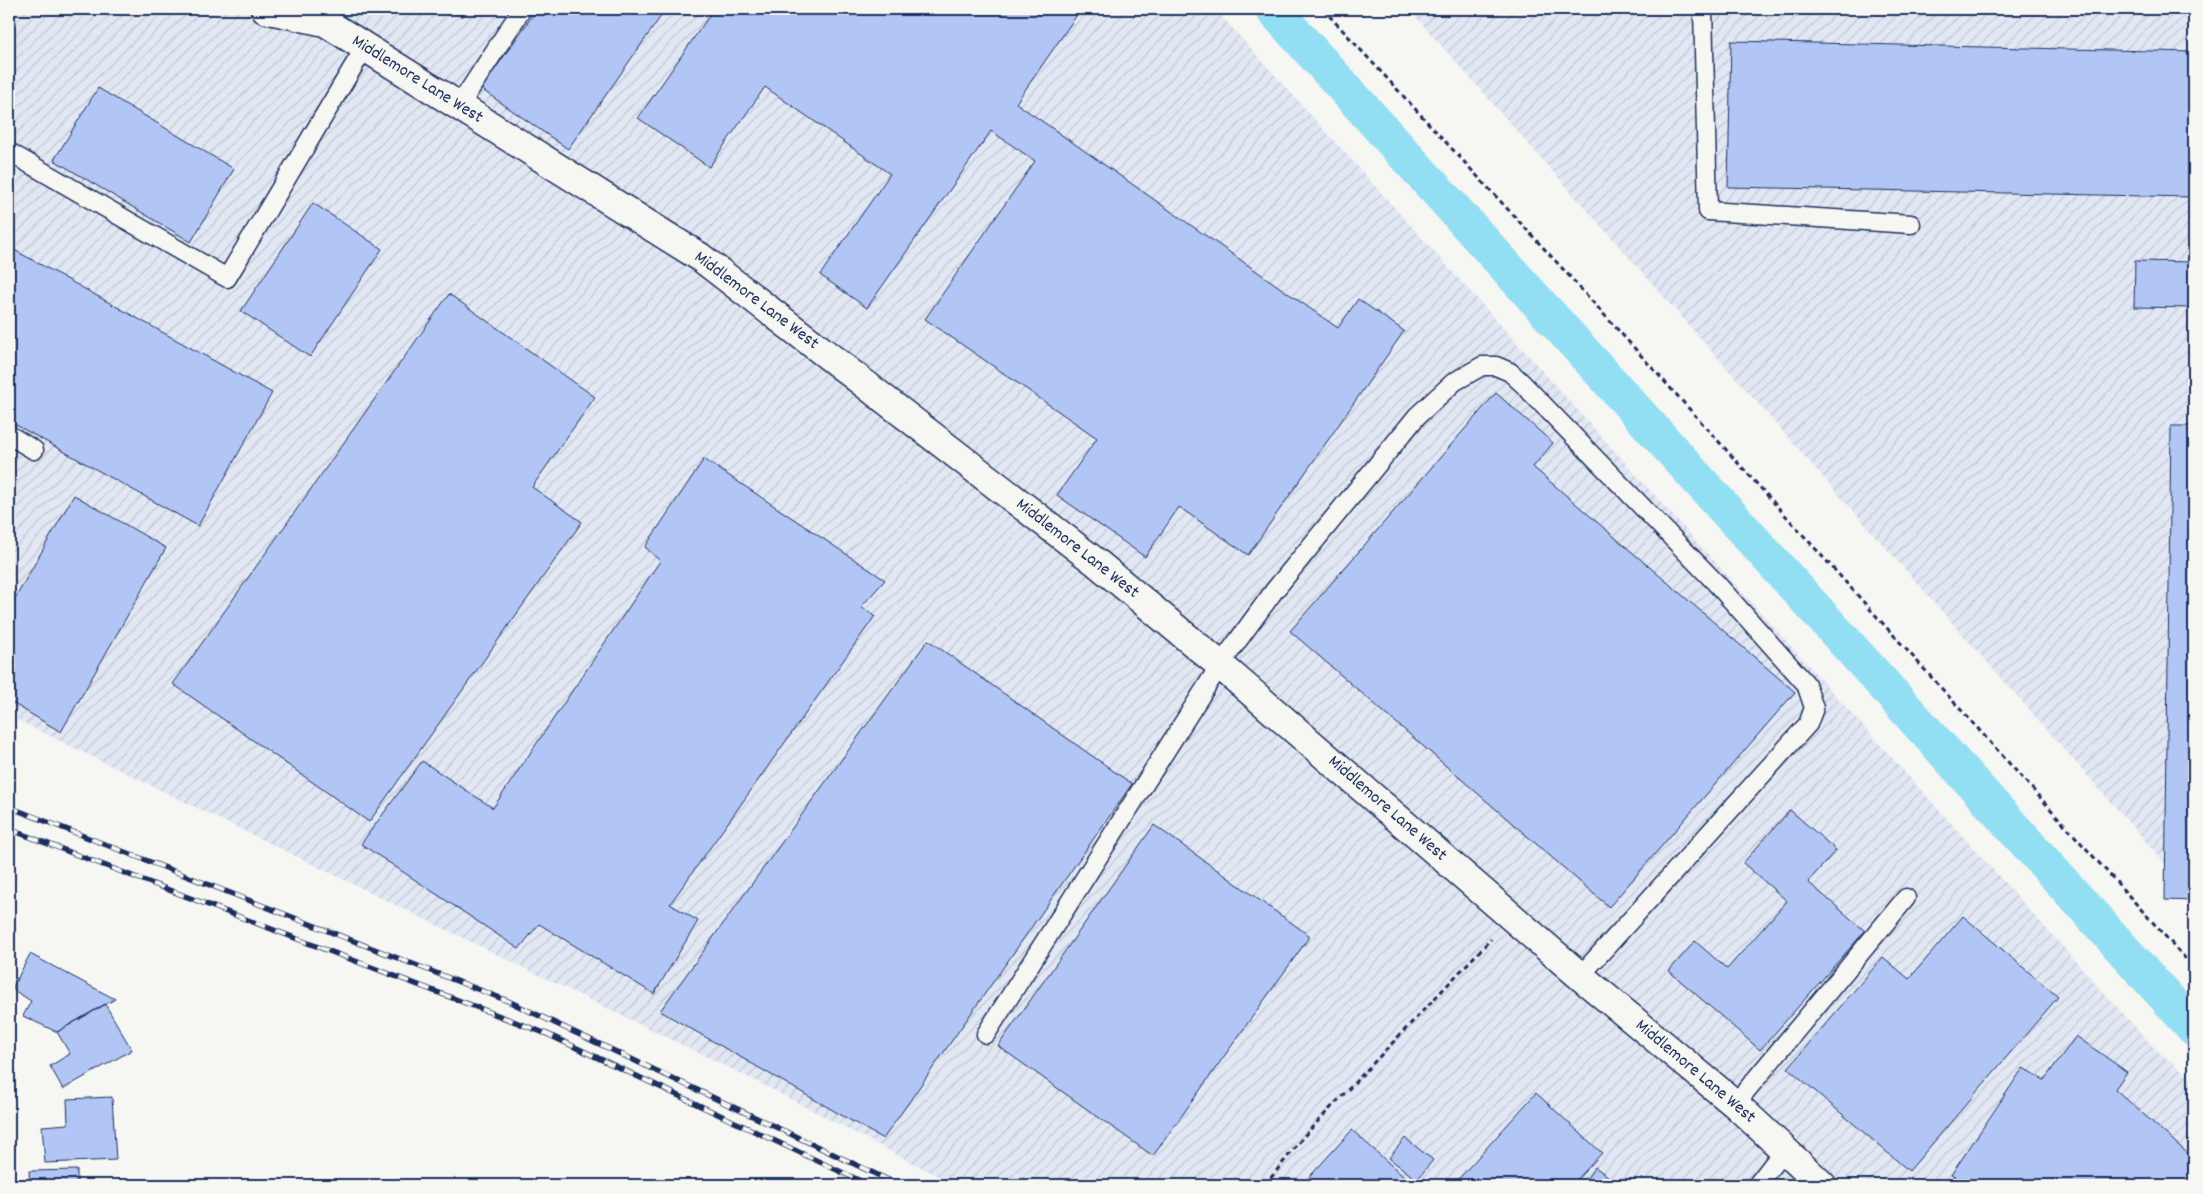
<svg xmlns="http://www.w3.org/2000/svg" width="2203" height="1194" font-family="Dekko,sans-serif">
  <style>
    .industrial { fill: url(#industrial-furrows) }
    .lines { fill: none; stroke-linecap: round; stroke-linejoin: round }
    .canal { stroke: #92def2; stroke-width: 36 }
    .building { fill: #b1c6f5; stroke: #1b2f5e }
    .lane-casing { stroke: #1b2f5e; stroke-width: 21 }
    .street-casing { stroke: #1b2f5e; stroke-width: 31 }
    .path { stroke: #1b2f5e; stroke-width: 3; stroke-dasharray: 5 4; stroke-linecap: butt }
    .lane { stroke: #f6f6f2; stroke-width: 18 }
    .street { stroke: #f6f6f2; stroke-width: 28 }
    .rail-casing { stroke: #1b2f5e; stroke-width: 5.5 }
    .rail { stroke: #f6f6f2; stroke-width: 4; stroke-dasharray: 11; stroke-linecap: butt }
    .labels { text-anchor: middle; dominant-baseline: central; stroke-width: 4.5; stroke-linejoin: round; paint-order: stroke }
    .street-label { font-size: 18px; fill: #1b2f5e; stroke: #f6f6f2 }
  </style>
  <defs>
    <pattern id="industrial-furrows" width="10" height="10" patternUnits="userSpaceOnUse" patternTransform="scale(1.25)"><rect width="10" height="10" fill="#e1e8f3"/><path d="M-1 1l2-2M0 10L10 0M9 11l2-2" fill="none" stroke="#c0c7d3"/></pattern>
  </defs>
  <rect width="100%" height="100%" fill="#f6f6f2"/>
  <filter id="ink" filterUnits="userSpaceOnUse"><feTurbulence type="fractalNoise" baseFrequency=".02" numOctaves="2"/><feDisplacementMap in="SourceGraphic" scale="10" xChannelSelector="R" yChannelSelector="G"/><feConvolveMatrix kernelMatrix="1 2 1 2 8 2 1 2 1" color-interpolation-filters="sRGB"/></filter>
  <g filter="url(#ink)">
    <path class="industrial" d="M9 9H1215L2155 1049 2194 1081V1185H955L758 1082 9 716Z
      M1409 9H2194V896Z"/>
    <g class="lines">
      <path class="canal" d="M1273 9 2194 1028"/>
    </g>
    <path class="building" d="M450 9H468L462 17Z
      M537 9H666L568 149 481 89Z
      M714 9H1081L1016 103 1338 328 1358 299 1404 331 1248 555 1179 507 1145 557 1057 495 1097 438 925 319 1035 161 991 131 867 308 820 275 890 174 765 87 709 167 638 118Z
      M1731 41 2194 52 2190 197 1728 187Z
      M98 88 234 169 191 242 54 160Z
      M313 203 382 249 310 357 241 311Z
      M9 247 272 393 198 526 9 421Z
      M2135 261 2194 262V308L2134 307Z
      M449 294 595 397 532 487 582 522 369 822 173 684Z
      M1496 393 1553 443 1533 467 1795 692 1609 907 1290 631Z
      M2171 426H2194V901L2165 900Z
      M704 459 885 580 861 607 875 616 670 904 698 921 654 994 539 924 519 949 361 844 422 761 493 808 660 561 645 547Z
      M74 495 166 548 61 732 9 701V609Z
      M928 640 1132 784 883 1139 660 1011Z
      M1790 810 1836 850 1808 882 1865 931 1760 1050 1669 971 1695 941 1727 969 1787 901 1743 863Z
      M1154 825 1310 936 1153 1156 998 1046Z
      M1963 916 2058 997 1909 1171 1788 1068 1883 957 1909 979Z
      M11 926 12 951H9V927Z
      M30 954 115 999 57 1032 23 1016 31 1001 12 989Z
      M105 1004 132 1050 63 1089 50 1066 70 1054 57 1032Z
      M2076 1036 2127 1072 2115 1089 2194 1159V1185H1968L1951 1175 2023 1068 2044 1080Z
      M1536 1093 1602 1153 1572 1185H1453Z
      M112 1097 116 1160 45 1163 42 1126 68 1124 67 1099Z
      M1352 1130 1413 1185H1302Z
      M1405 1138 1433 1160 1417 1180 1389 1158Z
      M1595 1167 1620 1185H1582Z
      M77 1170V1185H30L29 1171Z"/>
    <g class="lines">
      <defs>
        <path id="lane" d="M1703 9 1708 211 1911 224
          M459 106 522 9
          M9 152 227 278 365 47
          M9 435 34 450
          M986 1034 1220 665 1274 591 1417 416 1454 382 1482 366H1496L1510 372 1522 383 1716 583 1806 684 1814 708 1808 724 1580 976
          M1735 1104 1906 898
          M1757 1185 1784 1150"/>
        <path id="street" d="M265 9 325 22 700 257 1097 563 1220 665 1580 976 1735 1104 1822 1185"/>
      </defs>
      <use href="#lane" class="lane-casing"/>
      <use href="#street" class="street-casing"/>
      <path class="path" d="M1323 9 1562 268 2194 968
        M1265 1185 1305 1135 1491 939"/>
      <use href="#lane" class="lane"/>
      <use href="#street" class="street"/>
      <defs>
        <path id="rail" d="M9 807 508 1001 899 1185
          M9 829 547 1034 869 1185"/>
      </defs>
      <use href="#rail" class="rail-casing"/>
      <use href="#rail" class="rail"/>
    </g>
  </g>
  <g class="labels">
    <g class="street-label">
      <text transform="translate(417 80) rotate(32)">Middlemore Lane West</text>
      <text transform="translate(756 301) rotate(37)">Middlemore Lane West</text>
      <text transform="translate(1077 549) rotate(38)">Middlemore Lane West</text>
      <text transform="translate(1387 809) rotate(41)">Middlemore Lane West</text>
      <text transform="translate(1695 1072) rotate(40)">Middlemore Lane West</text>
    </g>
  </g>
  <rect width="2203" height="1194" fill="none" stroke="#f6f6f2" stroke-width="30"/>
  <rect x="15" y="15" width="2173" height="1164" fill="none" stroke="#1b2f5e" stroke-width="2" filter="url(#ink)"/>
</svg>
